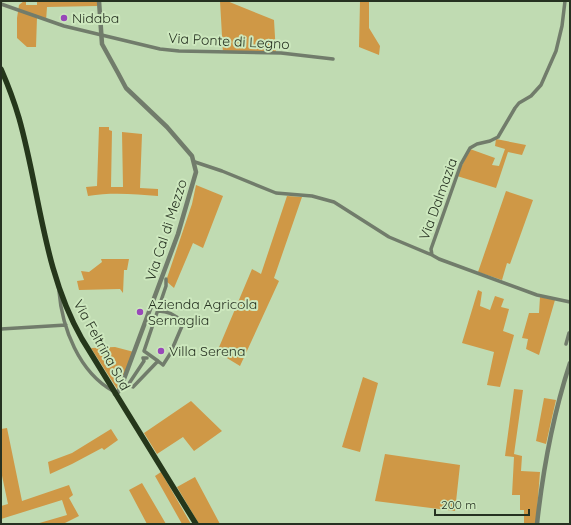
<svg xmlns="http://www.w3.org/2000/svg" width="571" height="525" font-family="Quicksand,sans-serif">
  <style>
    .green { fill: #cf9846 }
    .lines { fill: none; stroke-linecap: round; stroke-linejoin: round }
    .minor { stroke: #717c6b; stroke-width: 3.5 }
    .tertiary { stroke: #717c6b; stroke-width: 4.5 }
    .primary { stroke: #25371b; stroke-width: 5.5 }
    .poi-dot { fill: #9848b9; stroke: #cde8be; stroke-width: 1.5 }
    .labels { text-anchor: middle; dominant-baseline: central; stroke-width: 4; stroke-linejoin: round; paint-order: stroke }
    .poi-label { font-size: 14px; fill: #263121; stroke: #cde8be; text-anchor: start }
    .street-label { font-size: 14px; fill: #263121; stroke: #cde8be }
  </style>
  <rect width="100%" height="100%" fill="#c0dbb2"/>
  <path class="green" d="M24 1H26V5H37V1H97V6L47 7 46 21 37 17 36 47H27L17 38V18L19 5Z
    M220 1H227L274 20 276 54 223 53Z
    M360 1H369V28L380 46 379 55 359 47Z
    M99 127H109V130L112 131 111 187H123L122 132 142 134 140 188 158 189V196C135 194 111 192 88 196L86 187 97 186Z
    M496 139 526 145 522 155 508 152 496 188 457 176 470 149 495 158 492 165 499 166 505 149 495 146Z
    M196 185 223 196 203 248 193 243 174 288 166 281 192 204Z
    M506 191 533 200 510 264 507 263 502 280 478 272Z
    M287 196 302 197 274 278 279 281 240 366 217 352 252 269 261 274Z
    M101 259H129L127 270H124L123 293 120 289 79 290 77 281 84 280 81 271 89 272 102 262Z
    M478 290 482 292 480 306 490 310 495 296 504 299 501 307 509 309 503 331 514 335 500 387 487 385 494 352 462 343Z
    M540 297 555 300 539 355 526 349 528 339 522 338 529 313H539Z
    M115 347 134 352 119 392 91 348Z
    M363 377 378 383 360 452 342 447Z
    M514 389 523 390 514 454 522 456 521 471 540 472 536 524H524V510H520V495H512L514 457 505 456Z
    M544 398 556 400 546 444 536 441Z
    M191 401 222 431 194 451 183 437 157 454 144 433Z
    M7 428 22 501 69 485 73 495 69 498 79 516 63 524H36L67 515 62 500 1 519V506L8 504 1 471V429Z
    M111 429 118 440 104 450 102 448 72 464 50 474 48 462 72 453Z
    M385 454 460 465 455 511 375 501Z
    M161 472 191 524H182L155 476Z
    M195 477 220 524H199L177 487Z
    M142 483 166 524H147L129 490Z"/>
  <g class="lines">
    <path class="minor" d="M565 1 562 26 556 51 541 85 531 96 519 103 515 108 498 137 490 141 477 144 470 148 461 164 431 249 432 255 439 259 537 295 570 302
      M1 4 64 26 160 49 179 51 281 53 333 59
      M195 162 222 171 276 193 312 196 334 202 389 237 432 255
      M59 291C62 328 79 372 113 391
      M158 311C168 311 175 314 182 322V326L170 354 163 365 158 361
      M1 329 66 325
      M566 344 569 333
      M128 385 144 361 143 358H147
      M121 387 128 385 133 387 158 361 144 351 166 286V279"/>
    <path class="tertiary" d="M99 1 102 44 118 73 126 88 167 127 192 156 196 172 178 234 121 387 118 392 115 394
      M537 524C543 469 553 415 570 363"/>
    <path class="primary" d="M1 69C8 85 14 101 19 118 40 192 43 271 82 339L196 524"/>
  </g>
  <g class="poi-dot">
    <circle cx="64" cy="18" r="4"/>
    <circle cx="140" cy="312" r="4"/>
    <circle cx="161" cy="351" r="4"/>
  </g>
  <g class="labels">
    <g class="poi-label">
      <text x="72" y="18">Nidaba</text>
      <text x="148" y="304">Azienda Agricola<tspan x="148" dy="16">Sernaglia</tspan></text>
      <text x="169" y="351">Villa Serena</text>
    </g>
    <g class="street-label">
      <text transform="translate(229 41) rotate(3)">Via Ponte di Legno</text>
      <text transform="translate(438 199) rotate(-70)">Via Dalmazia</text>
      <text transform="translate(166 230) rotate(-72)">Via Cal di Mezzo</text>
      <text transform="translate(102 345) rotate(61)">Via Feltrina Sud</text>
    </g>
  </g>
  <rect width="571" height="525" fill="none" stroke="#263121" stroke-width="4"/>
  <path d="M435 509v6h94v-6" fill="none" stroke="#263121" stroke-width="2"/>
  <text x="441" y="509" font-size="12" fill="#263121" stroke="#cde8be" stroke-width="3" paint-order="stroke">200 m</text>
</svg>
